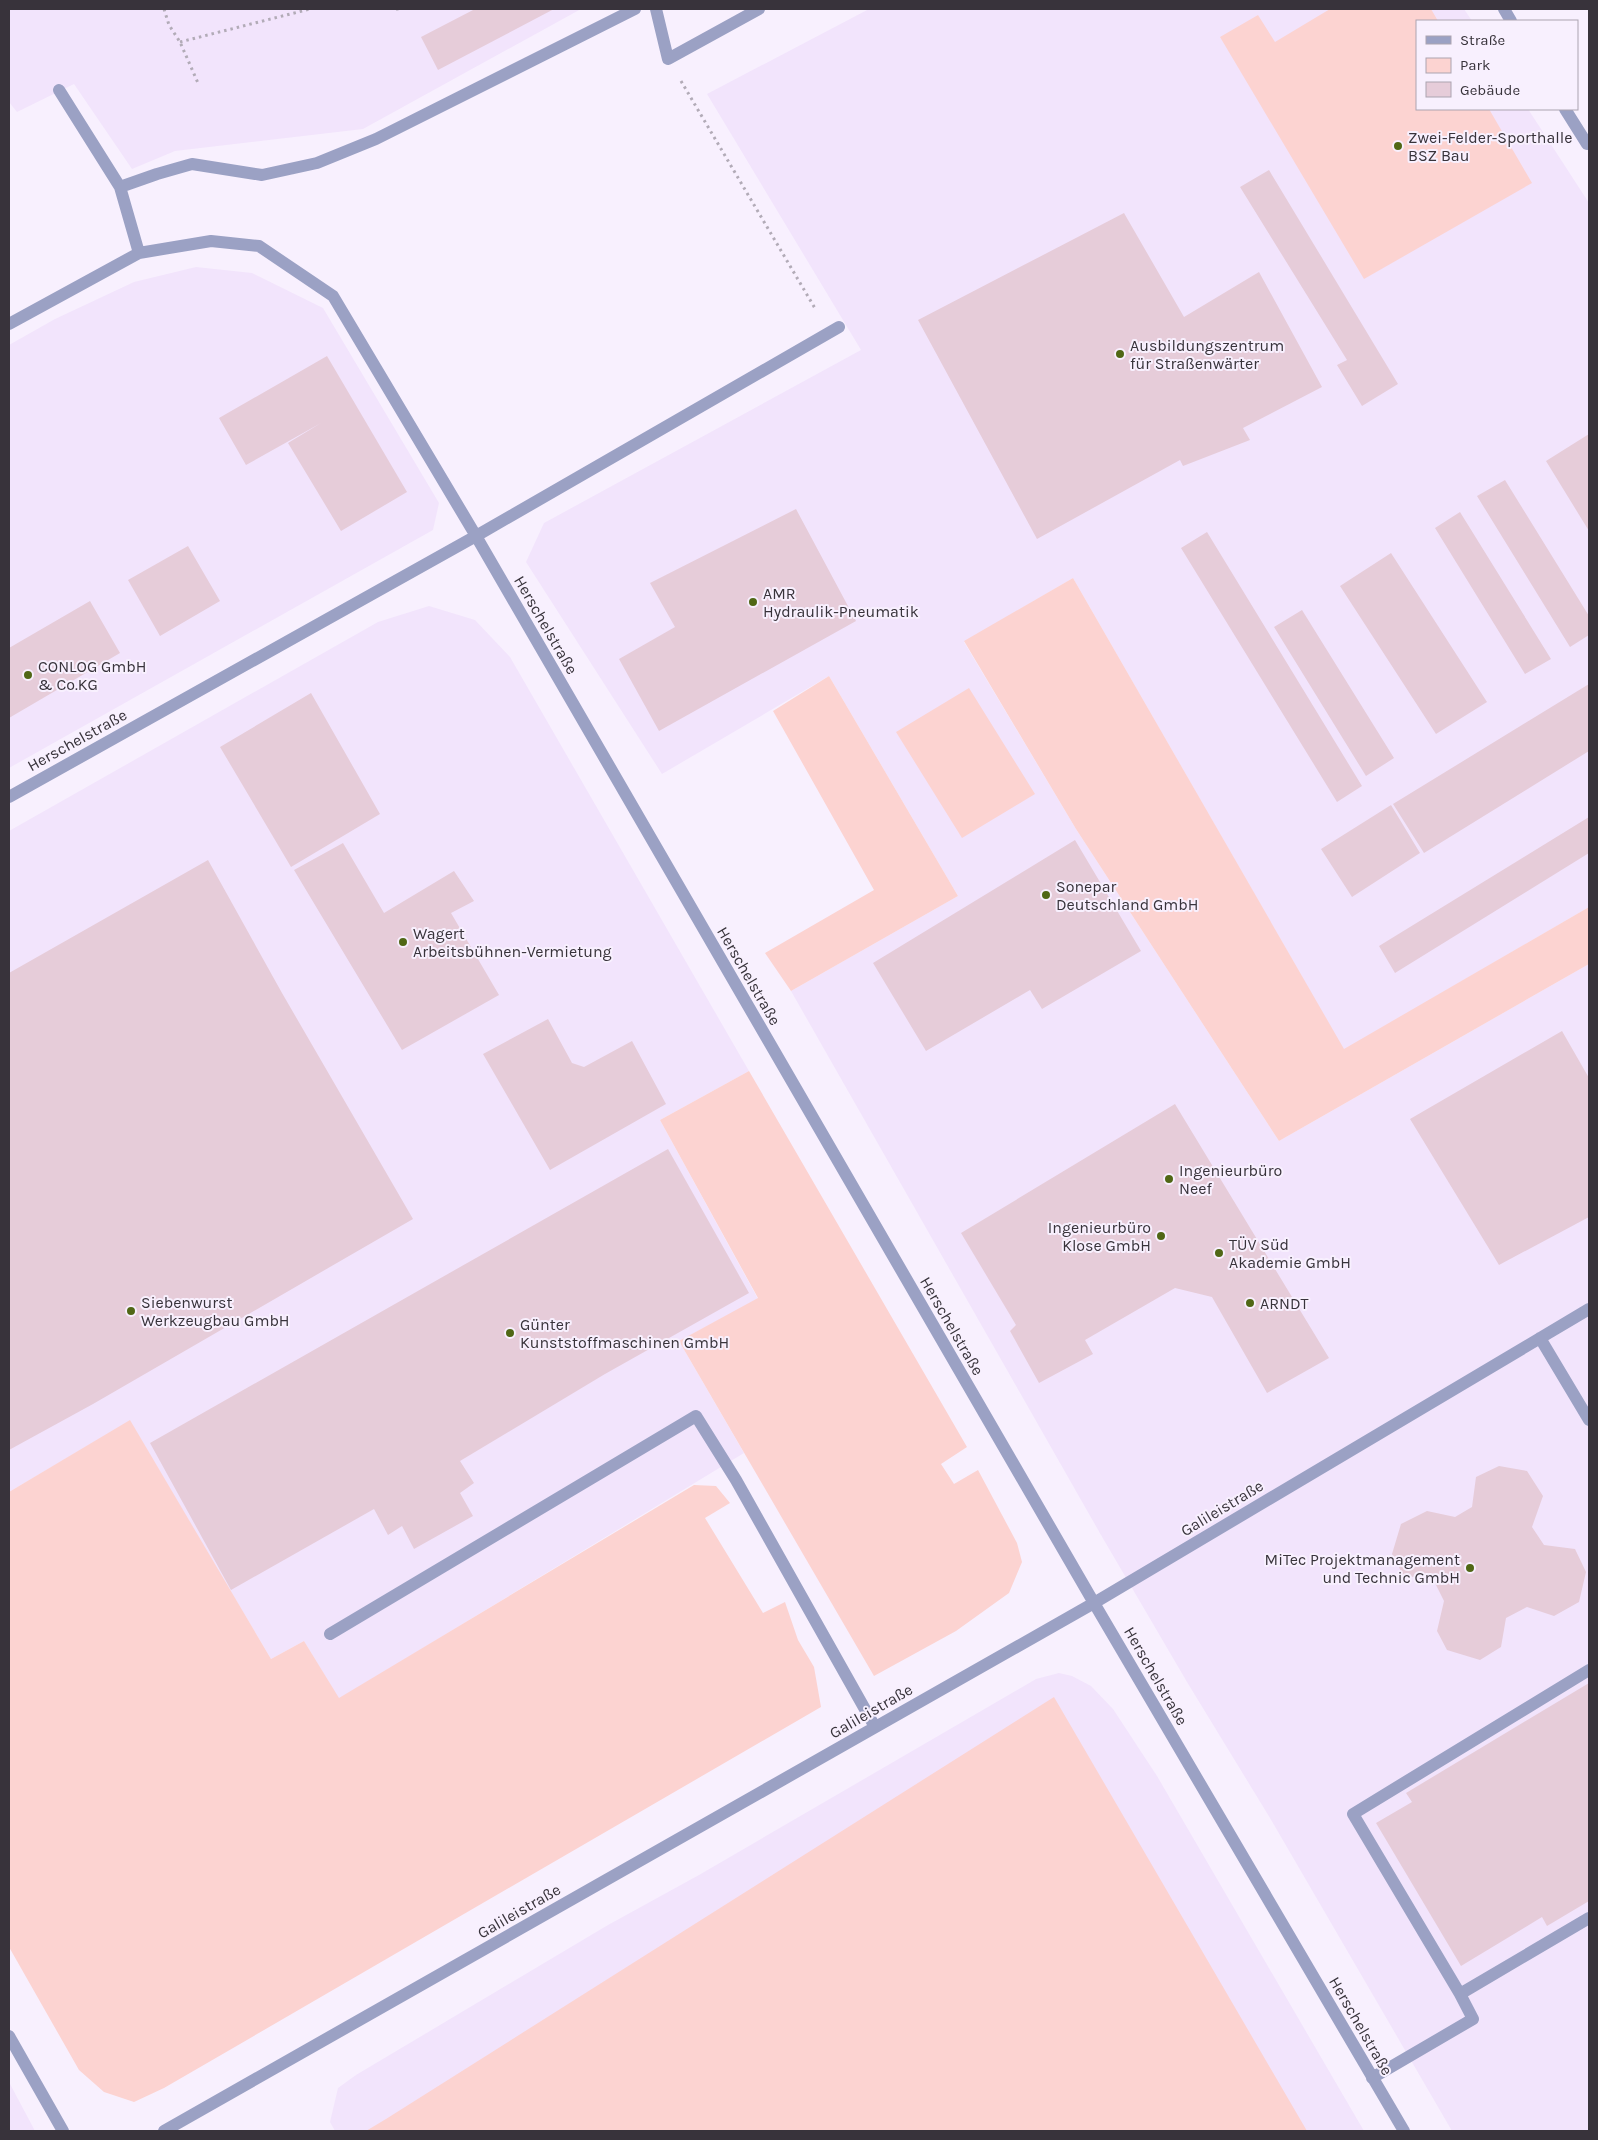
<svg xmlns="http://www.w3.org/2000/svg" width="1598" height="2140" font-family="Karla,sans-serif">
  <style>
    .built { fill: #f2e4fc }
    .green { fill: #fcd3d1 }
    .building { fill: #e6ccd9 }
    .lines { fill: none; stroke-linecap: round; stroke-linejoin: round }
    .path { stroke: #b2abb7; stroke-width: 3; stroke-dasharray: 2.5 4; stroke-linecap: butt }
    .minor { stroke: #9ba1c4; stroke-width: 12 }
    .poi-dot { fill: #506715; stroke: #f8f0fe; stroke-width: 2 }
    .labels { text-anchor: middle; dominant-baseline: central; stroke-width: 4; stroke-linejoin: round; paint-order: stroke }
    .poi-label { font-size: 16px; fill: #38333b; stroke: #f8f0fe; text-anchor: start }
    .street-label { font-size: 16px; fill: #38333b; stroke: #f8f0fe }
  </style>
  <rect width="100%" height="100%" fill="#f8f0fe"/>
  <path class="built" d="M9 9H581L363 129 175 151 132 169 74 84 17 112 9 102Z
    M869 9H1464L1472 21H1417V109H1528L1589 203V907L1344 1050 1073 578 964 642 1076 829 1279 1141 1589 964V2131H1452L1270 1818 1187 1682 1101 1535 791 991 958 896 829 676 662 774 526 562 544 523 861 350 707 94Z
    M196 267 252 273 323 308 439 503 433 530 9 768V345L55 319 134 282Z
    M429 606 475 620 510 657 749 1071 660 1120 758 1299 679 1341 744 1453 339 1699 304 1641 271 1659 130 1421 9 1492V831L378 622Z
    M1059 1673 1072 1676 1091 1686 1113 1709 1157 1776 1364 2131H335L330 2122 338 2088 356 2075 608 1925 699 1875 1036 1679Z
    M9 2082 35 2131H9Z"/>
  <path class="green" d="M1330 9H1431L1438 21H1417V109H1489L1532 183 1364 279 1220 37 1258 15 1275 42Z
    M1073 578 1344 1049 1589 907V964L1279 1141 1076 829 964 641Z
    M829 676 958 896 791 991 765 953 874 890 773 711Z
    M969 688 1035 794 962 838 896 732Z
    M749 1071 967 1447 941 1464 954 1484 978 1470 1017 1543 1022 1562 1009 1593 956 1631 874 1676 679 1341 758 1298 660 1120Z
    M130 1420 271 1659 304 1641 339 1698 694 1485 716 1486 730 1503 705 1518 763 1613 785 1602 798 1640 814 1667 821 1707 164 2088 134 2102 104 2092 79 2070 9 1947V1492Z
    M1054 1697 1307 2131H366L386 2119Z"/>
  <path class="building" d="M475 9H554L438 70 421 37Z
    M1269 170 1398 384 1362 406 1337 365 1347 360 1240 187Z
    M1124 213 1184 317 1259 272 1322 387 1243 428 1250 440 1183 466 1180 460 1037 539 918 320Z
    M327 356 407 492 341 531 288 443 321 423 246 465 219 418Z
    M1589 434V531L1546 461Z
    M1505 480 1589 616V635L1570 647 1477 496Z
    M796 509 856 621 659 731 619 659 675 627 650 583Z
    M1460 512 1551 659 1525 674 1435 528Z
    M1207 532 1362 786 1337 802 1181 548Z
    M188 546 220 601 160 636 128 580Z
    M1391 553 1487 702 1436 734 1340 586Z
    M90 601 120 653 9 718V648Z
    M1302 610 1394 758 1366 776 1274 627Z
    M1589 684V751L1424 853 1393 804Z
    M311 693 380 814 291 867 220 747Z
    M1391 805 1420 853 1352 897 1321 849Z
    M1589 817V853L1395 973 1379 946Z
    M1075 840 1141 951 1042 1009 1030 990 926 1051 873 963Z
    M343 843 384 913 454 871 474 901 451 913 499 995 402 1050 294 870Z
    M208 860 282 993 413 1219 93 1404 9 1450V973Z
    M548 1019 572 1063 584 1067 632 1041 666 1104 550 1170 483 1054Z
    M1562 1031 1589 1078V1217L1499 1265 1410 1119Z
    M1175 1104 1329 1358 1267 1393 1212 1297 1175 1288 1085 1340 1093 1354 1039 1383 1010 1331 1016 1325 961 1233Z
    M668 1149 749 1293 605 1374 460 1461 474 1483 460 1493 473 1516 414 1549 402 1526 388 1535 374 1509 231 1590 150 1443Z
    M1499 1466 1527 1471 1543 1496 1532 1527 1544 1545 1575 1549 1586 1572 1579 1602 1554 1616 1527 1607 1506 1618 1501 1647 1480 1660 1447 1650 1437 1631 1444 1601 1434 1581 1403 1575 1392 1554 1401 1524 1427 1511 1455 1517 1472 1507 1476 1477Z
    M1589 1683V1901L1547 1926 1542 1917 1461 1966 1376 1823 1412 1802 1406 1793Z"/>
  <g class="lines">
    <path class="path" d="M164 9 169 25 180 42 198 83
      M396 9H400
      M180 42 310 9
      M681 81 816 310"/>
    <path class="minor" d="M656 9 668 59 759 9
      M1504 9 1511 21
      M59 90 120 187 139 253
      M1565 109 1587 144
      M120 187 157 174 192 164 262 175 317 163 376 139 635 9
      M9 324 139 253 211 241 259 246 333 296 476 536 839 327
      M9 797 476 536 1094 1603 1404 2131
      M1540 1338 1589 1420
      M330 1634 696 1416 736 1480 875 1727
      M1460 1994 1353 1814 1589 1670
      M9 2036 63 2131
      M1372 2078 1473 2019 1460 1994 1589 1918
      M164 2131 1094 1603 1589 1309"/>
  </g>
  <g class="poi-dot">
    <circle cx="1398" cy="146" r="5"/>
    <circle cx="1120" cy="354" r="5"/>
    <circle cx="753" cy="602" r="5"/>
    <circle cx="28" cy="675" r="5"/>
    <circle cx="1046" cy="895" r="5"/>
    <circle cx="403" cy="942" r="5"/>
    <circle cx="1169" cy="1179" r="5"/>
    <circle cx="1161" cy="1236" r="5"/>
    <circle cx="1219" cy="1253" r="5"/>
    <circle cx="1250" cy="1303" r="5"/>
    <circle cx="131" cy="1311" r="5"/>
    <circle cx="510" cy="1333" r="5"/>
    <circle cx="1470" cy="1568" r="5"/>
  </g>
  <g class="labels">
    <g class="poi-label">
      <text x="1408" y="137">Zwei-Felder-Sporthalle<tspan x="1408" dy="18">BSZ Bau</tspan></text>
      <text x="1130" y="345">Ausbildungszentrum<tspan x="1130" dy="18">für Straßenwärter</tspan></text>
      <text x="763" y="593">AMR<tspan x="763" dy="18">Hydraulik-Pneumatik</tspan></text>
      <text x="38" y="666">CONLOG GmbH<tspan x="38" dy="18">&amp; Co.KG</tspan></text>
      <text x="1056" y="886">Sonepar<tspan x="1056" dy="18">Deutschland GmbH</tspan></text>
      <text x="413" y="933">Wagert<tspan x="413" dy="18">Arbeitsbühnen-Vermietung</tspan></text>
      <text x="1179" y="1170">Ingenieurbüro<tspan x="1179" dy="18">Neef</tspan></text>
      <text x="1151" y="1227" text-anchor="end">Ingenieurbüro<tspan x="1151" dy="18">Klose GmbH</tspan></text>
      <text x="1229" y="1244">TÜV Süd<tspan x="1229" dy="18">Akademie GmbH</tspan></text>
      <text x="141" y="1302">Siebenwurst<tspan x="141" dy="18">Werkzeugbau GmbH</tspan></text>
      <text x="1260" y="1303">ARNDT</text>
      <text x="520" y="1324">Günter<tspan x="520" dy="18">Kunststoffmaschinen GmbH</tspan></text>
      <text x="1460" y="1559" text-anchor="end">MiTec Projektmanagement<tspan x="1460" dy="18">und Technic GmbH</tspan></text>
    </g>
    <g class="street-label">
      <text transform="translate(546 625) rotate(60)">Herschelstraße</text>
      <text transform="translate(77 740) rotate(-29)">Herschelstraße</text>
      <text transform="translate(749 976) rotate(60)">Herschelstraße</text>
      <text transform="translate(952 1326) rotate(60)">Herschelstraße</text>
      <text transform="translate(1222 1508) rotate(-31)">Galileistraße</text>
      <text transform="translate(1156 1676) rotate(60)">Herschelstraße</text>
      <text transform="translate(871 1711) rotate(-30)">Galileistraße</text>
      <text transform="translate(519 1911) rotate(-30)">Galileistraße</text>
      <text transform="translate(1361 2026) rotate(60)">Herschelstraße</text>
    </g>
  </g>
  <rect width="1598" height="2140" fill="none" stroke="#38333b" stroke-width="20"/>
  <rect x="1416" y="20" width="162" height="90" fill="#f8f0fe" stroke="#aba4b0"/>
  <rect x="1426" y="36" width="25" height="8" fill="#9ba1c4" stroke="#aba4b0"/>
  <text x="1460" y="45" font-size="15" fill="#38333b">Straße</text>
  <rect x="1426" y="58" width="25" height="15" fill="#fcd3d1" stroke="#aba4b0"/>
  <text x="1460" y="70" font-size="15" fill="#38333b">Park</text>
  <rect x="1426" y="82" width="25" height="15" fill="#e6ccd9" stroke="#aba4b0"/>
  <text x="1460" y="95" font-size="15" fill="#38333b">Gebäude</text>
</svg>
